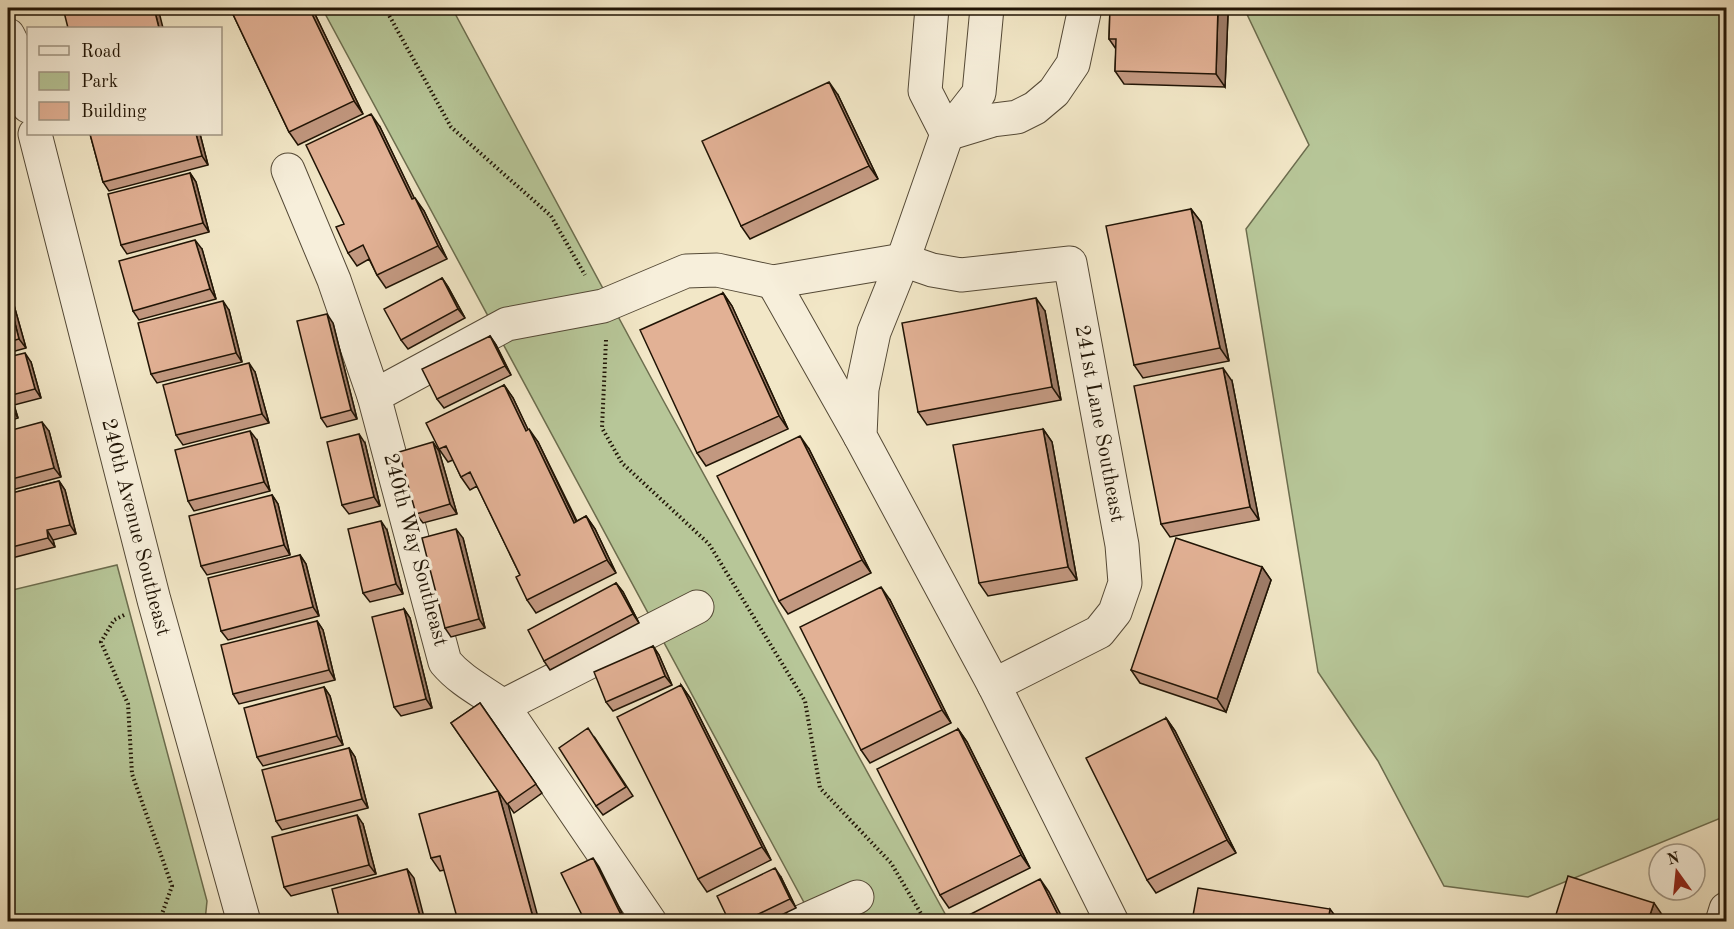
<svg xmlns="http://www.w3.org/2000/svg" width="1734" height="929" font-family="'Old Standard TT',serif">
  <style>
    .green { fill: #b7c698; stroke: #6c6d4e; stroke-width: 1.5 }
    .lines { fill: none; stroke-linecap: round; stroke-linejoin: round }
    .minor-casing { stroke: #544936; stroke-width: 35 }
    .path { stroke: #201405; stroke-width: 4; stroke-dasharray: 1.5 3; stroke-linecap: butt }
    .minor { stroke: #f7efdb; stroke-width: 33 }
    .wall { fill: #c29880; stroke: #201405; stroke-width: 1.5 }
    .shaded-wall { fill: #9e7c68; stroke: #201405; stroke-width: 1.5 }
    .building { fill: #e2b195; stroke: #201405; stroke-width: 1.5 }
    .labels { text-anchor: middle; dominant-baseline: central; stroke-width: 6; stroke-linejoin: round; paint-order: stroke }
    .street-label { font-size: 21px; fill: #201405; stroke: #f7efdb }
  </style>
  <rect width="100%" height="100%" fill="#f2e7c7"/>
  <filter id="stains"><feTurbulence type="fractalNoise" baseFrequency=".00333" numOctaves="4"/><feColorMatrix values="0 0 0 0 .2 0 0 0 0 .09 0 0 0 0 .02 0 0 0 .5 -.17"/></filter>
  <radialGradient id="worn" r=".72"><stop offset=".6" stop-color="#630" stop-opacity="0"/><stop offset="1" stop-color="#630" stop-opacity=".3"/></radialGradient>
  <path class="green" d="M322 8H452L663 400 949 921H814Z
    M1244 8H1726V803L1721 818 1528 897 1444 886 1378 761 1318 672 1246 229 1309 145Z
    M117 565 207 901 205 921H8V591Z"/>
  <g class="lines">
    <defs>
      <g id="minor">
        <path d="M932 8 925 91 947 134"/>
        <path id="s1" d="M987 8 979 93 947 134 903 260 932 270 961 275 1070 263 1122 545 1125 583 1115 612 1099 632 994 685"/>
        <path d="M8 35 12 43 28 106"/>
        <path id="s2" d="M35 134 154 600 244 922"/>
        <path d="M947 134 993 120 1017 117 1035 108 1054 92 1073 64 1085 8"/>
        <path d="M288 170 334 280 374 396"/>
        <path d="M773 282 860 436"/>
        <path d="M503 706 697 607"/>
        <path d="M650 922 503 706C482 691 461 681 445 662L374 396 507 324 603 306 686 271 717 270 773 282 903 260 874 332 862 389 860 436 994 685 1112 922"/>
        <path d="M801 922 857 897"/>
        <path d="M1722 922 1726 909"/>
      </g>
    </defs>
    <use href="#minor" class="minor-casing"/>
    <path class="path" d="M385 8 451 127 551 216 585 275
      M606 340 602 428 622 463 709 544 805 701 820 788 891 863 926 922
      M124 615 114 620 101 642 128 704 132 774 172 886 159 922"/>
    <use href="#minor" class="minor"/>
  </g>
  <path class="wall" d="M230 8H312L363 114 298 145 289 132Z
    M1110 8H1223L1228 14 1225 87 1124 84 1115 71 1116 49 1109 39Z
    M838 95 878 179 750 239 741 226Z
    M380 127 414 198 424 211 447 259 386 288 377 275 369 259 357 266 348 253 344 224Z
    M90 134H200L208 165 109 191 103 182Z
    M190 173 196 182 209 232 127 254 121 245Z
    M1191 209 1201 222 1229 361 1143 378 1134 365Z
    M202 249 216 299 139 320 133 311Z
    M442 278 448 287 465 318 408 349 401 340Z
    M8 292 12 298 26 348 8 353Z
    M723 293 732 306 788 429 706 466 697 453Z
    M229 310 242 362 157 383 151 374Z
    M1045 311 1061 400 927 425 918 412Z
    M333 323 357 419 327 427 321 418Z
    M490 336 496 345 511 375 444 408 437 399Z
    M8 357 31 362 41 398 14 405 18 418 8 421Z
    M255 372 269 423 183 445 176 435Z
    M1232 381 1259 520 1170 537 1161 524Z
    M504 385 513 398 528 430 538 442 577 521 586 516 595 529 616 573 536 613 527 600 520 575 477 486 470 490 461 477 453 460 448 462 439 449Z
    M1043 429 1052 442 1077 580 988 596 979 583Z
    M8 431H49L61 477 8 491Z
    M257 440 270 491 194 511 188 501Z
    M365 443 380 506 349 514 342 505Z
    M809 449 871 573 788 614 779 601Z
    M439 451 457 514 423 523 416 514Z
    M59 481 65 490 76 534 53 540 55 547 8 559V494Z
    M272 495 278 504 290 555 207 575 201 566Z
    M387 530 403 594 370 602 363 593Z
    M463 538 485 628 451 637 445 628Z
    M300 555 306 564 319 616 228 640 221 631Z
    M1262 567 1271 580 1226 712 1140 683 1131 670Z
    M616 583 623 592 639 623 550 670 544 661Z
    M890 600 951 723 870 763 861 750Z
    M404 609 410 618 432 708 401 716 394 707Z
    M317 621 323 630 335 680 239 704 233 694Z
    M653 646 659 655 672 685 613 711 606 702Z
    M681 685 690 698 771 860 707 892 698 879Z
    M324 687 330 696 343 745 263 766 257 757Z
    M480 703 542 793 514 813 451 723Z
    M1166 718 1175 731 1236 853 1156 893 1147 880Z
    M958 729 967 742 1030 868 949 908 940 895Z
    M595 738 633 796 603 815 596 806Z
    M349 748 355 757 368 808 282 830 276 821Z
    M508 804 444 870 440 871 431 858Z
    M363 824 376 874 291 896 284 887Z
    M781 877 796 908 769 921H729Z"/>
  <path class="shaded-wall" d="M154 8H158L163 28H159Z
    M309 8H312L363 114 354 101Z
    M1218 8H1223L1228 14 1225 87 1216 74Z
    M829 82 838 95 878 179 869 166Z
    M371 114 380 127 421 212 412 199Z
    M196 134H200L208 165 202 156Z
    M190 173 196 182 209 232 203 223Z
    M415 198 424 211 447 259 438 246Z
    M1191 209 1201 222 1229 361 1220 348Z
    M195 240 202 249 216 299 210 289Z
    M442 278 448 287 465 318 458 309Z
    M8 292 12 298 26 348 19 339 8 296Z
    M723 293 732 306 788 429 779 416Z
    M1036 298 1045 311 1061 400 1052 387Z
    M223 301 229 310 242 362 236 353Z
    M327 314 333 323 357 419 351 410Z
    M490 336 496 345 511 375 505 366Z
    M25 353 31 362 41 398 35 389Z
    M249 363 255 372 269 423 262 414Z
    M1223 368 1232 381 1259 520 1250 507Z
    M504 385 513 398 535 444 526 431Z
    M8 396 14 405 18 418 12 409Z
    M42 422 49 431 61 477 54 468Z
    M529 429 538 442 583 536 574 523Z
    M1043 429 1052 442 1077 580 1068 567Z
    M250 431 257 440 270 491 264 482Z
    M359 434 365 443 380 506 374 497Z
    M800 436 809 449 871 573 862 560Z
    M433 442 439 451 457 514 450 504Z
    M59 481 65 490 76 534 70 525Z
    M272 495 278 504 290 555 284 545Z
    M586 516 595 529 616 573 607 560Z
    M381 521 387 530 403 594 396 584Z
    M456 529 463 538 485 628 479 619Z
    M47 530 53 540 55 547 48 538Z
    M300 555 306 564 319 616 313 607Z
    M1262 567 1271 580 1226 712 1217 699Z
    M616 583 623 592 639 623 633 614Z
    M881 587 890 600 951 723 942 710Z
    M404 609 410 618 432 708 426 699Z
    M317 621 323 630 335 680 329 670Z
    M653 646 659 655 672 685 665 676Z
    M681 685 690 698 771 860 762 847Z
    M324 687 330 696 343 745 337 736Z
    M1166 718 1175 731 1236 853 1227 840Z
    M958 729 967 742 1030 868 1021 855Z
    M349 748 355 757 368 808 362 799Z
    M498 791 508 804 539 921H534Z
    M357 815 363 824 376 874 369 865Z
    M593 858 599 867 626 921H624Z
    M775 868 781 877 796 908 790 899Z
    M407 869 414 878 425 921H422L421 920Z
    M1040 879 1049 892 1064 921H1061Z
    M1654 903 1663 916 1661 921H1648Z
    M1330 909 1339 921H1328Z"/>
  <path class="building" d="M63 8H154L159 28H68Z
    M230 8H309L354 101 289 132Z
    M1110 8H1218L1216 74 1115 71 1116 39H1109Z
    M829 82 869 166 741 226 702 141Z
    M371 114 412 199 415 198 438 246 377 275 363 245 348 253 336 227 344 224 306 145Z
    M90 134H196L202 156 103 182Z
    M190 173 203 223 121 245 108 194Z
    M1191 209 1220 348 1134 365 1106 226Z
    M195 240 210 289 133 311 119 261Z
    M442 278 458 309 401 340 384 309Z
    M723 293 779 416 697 453 640 330Z
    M8 296 19 339 8 342Z
    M1036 298 1052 387 918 412 902 323Z
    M223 301 236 353 151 374 138 323Z
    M327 314 351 410 321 418 297 321Z
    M490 336 505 366 437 399 422 369Z
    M25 353 35 389 8 396 12 409 8 410V357Z
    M249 363 262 414 176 435 163 385Z
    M1223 368 1250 507 1161 524 1134 386Z
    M504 385 526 431 529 429 574 523 586 516 607 560 527 600 516 577 520 575 470 472 461 477 446 446 439 449 426 423Z
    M42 422 54 468 8 480V431Z
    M1043 429 1068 567 979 583 953 445Z
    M250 431 264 482 188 501 175 450Z
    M359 434 374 497 342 505 327 442Z
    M800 436 862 560 779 601 717 476Z
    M433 442 450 504 416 514 399 452Z
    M59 481 70 525 47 530 48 538 8 548V494Z
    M272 495 284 545 201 566 189 516Z
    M381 521 396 584 363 593 348 529Z
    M456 529 479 619 445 628 422 538Z
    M1176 538 1262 567 1217 699 1131 670Z
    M300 555 313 607 221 631 208 578Z
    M616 583 633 614 544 661 528 630Z
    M881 587 942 710 861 750 800 627Z
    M404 609 426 699 394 707 372 617Z
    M317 621 329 670 233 694 221 645Z
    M653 646 665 676 606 702 594 672Z
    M681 685 762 847 698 879 617 717Z
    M324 687 337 736 257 757 244 708Z
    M480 703 536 784 507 804 451 723Z
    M1166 718 1227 840 1147 880 1086 758Z
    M588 728 626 787 596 806 559 748Z
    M958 729 1021 855 940 895 877 769Z
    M349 748 362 799 276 821 262 770Z
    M498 791 534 921H458L440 856 431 858 419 814Z
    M357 815 369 865 284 887 272 837Z
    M593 858 624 921H585L561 873Z
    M775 868 790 899 744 921H729L717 896Z
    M407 869 421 920 415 921H340L332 889Z
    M1568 876 1654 903 1648 921H1554Z
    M1040 879 1061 921H960L959 920Z
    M1198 888 1330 909 1328 921H1192Z"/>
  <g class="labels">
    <g class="street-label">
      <text stroke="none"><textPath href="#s1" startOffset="604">241st Lane Southeast</textPath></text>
      <text stroke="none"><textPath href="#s2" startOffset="406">240th Avenue Southeast</textPath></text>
      <text transform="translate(415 550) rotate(75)">240th Way Southeast</text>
    </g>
  </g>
  <rect width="1734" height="929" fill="none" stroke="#f2e7c7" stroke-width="30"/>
  <rect x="9" y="9" width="1716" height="911" fill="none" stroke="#201405" stroke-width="3"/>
  <rect x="15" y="15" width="1704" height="899" fill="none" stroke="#201405" stroke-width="1.5"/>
  <rect x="27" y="27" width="195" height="108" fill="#f7efdb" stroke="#a19785" stroke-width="1.5"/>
  <rect x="39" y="46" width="30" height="9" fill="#f7efdb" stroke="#a19785" stroke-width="1.5"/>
  <text x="81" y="57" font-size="18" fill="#201405">Road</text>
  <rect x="39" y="72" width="30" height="18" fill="#b7c698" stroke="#a19785" stroke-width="1.5"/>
  <text x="81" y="87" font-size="18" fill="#201405">Park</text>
  <rect x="39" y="102" width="30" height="18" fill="#e2b195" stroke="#a19785" stroke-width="1.5"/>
  <text x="81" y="117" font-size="18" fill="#201405">Building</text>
  <g transform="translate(1677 872) rotate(345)"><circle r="28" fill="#f7efdb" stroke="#a19785" stroke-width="1.5"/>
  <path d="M0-4.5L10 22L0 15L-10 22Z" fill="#8f2418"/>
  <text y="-9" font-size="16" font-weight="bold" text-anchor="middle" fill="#201405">N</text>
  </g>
  <rect width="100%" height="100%" filter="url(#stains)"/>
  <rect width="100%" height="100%" fill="url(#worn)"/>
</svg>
